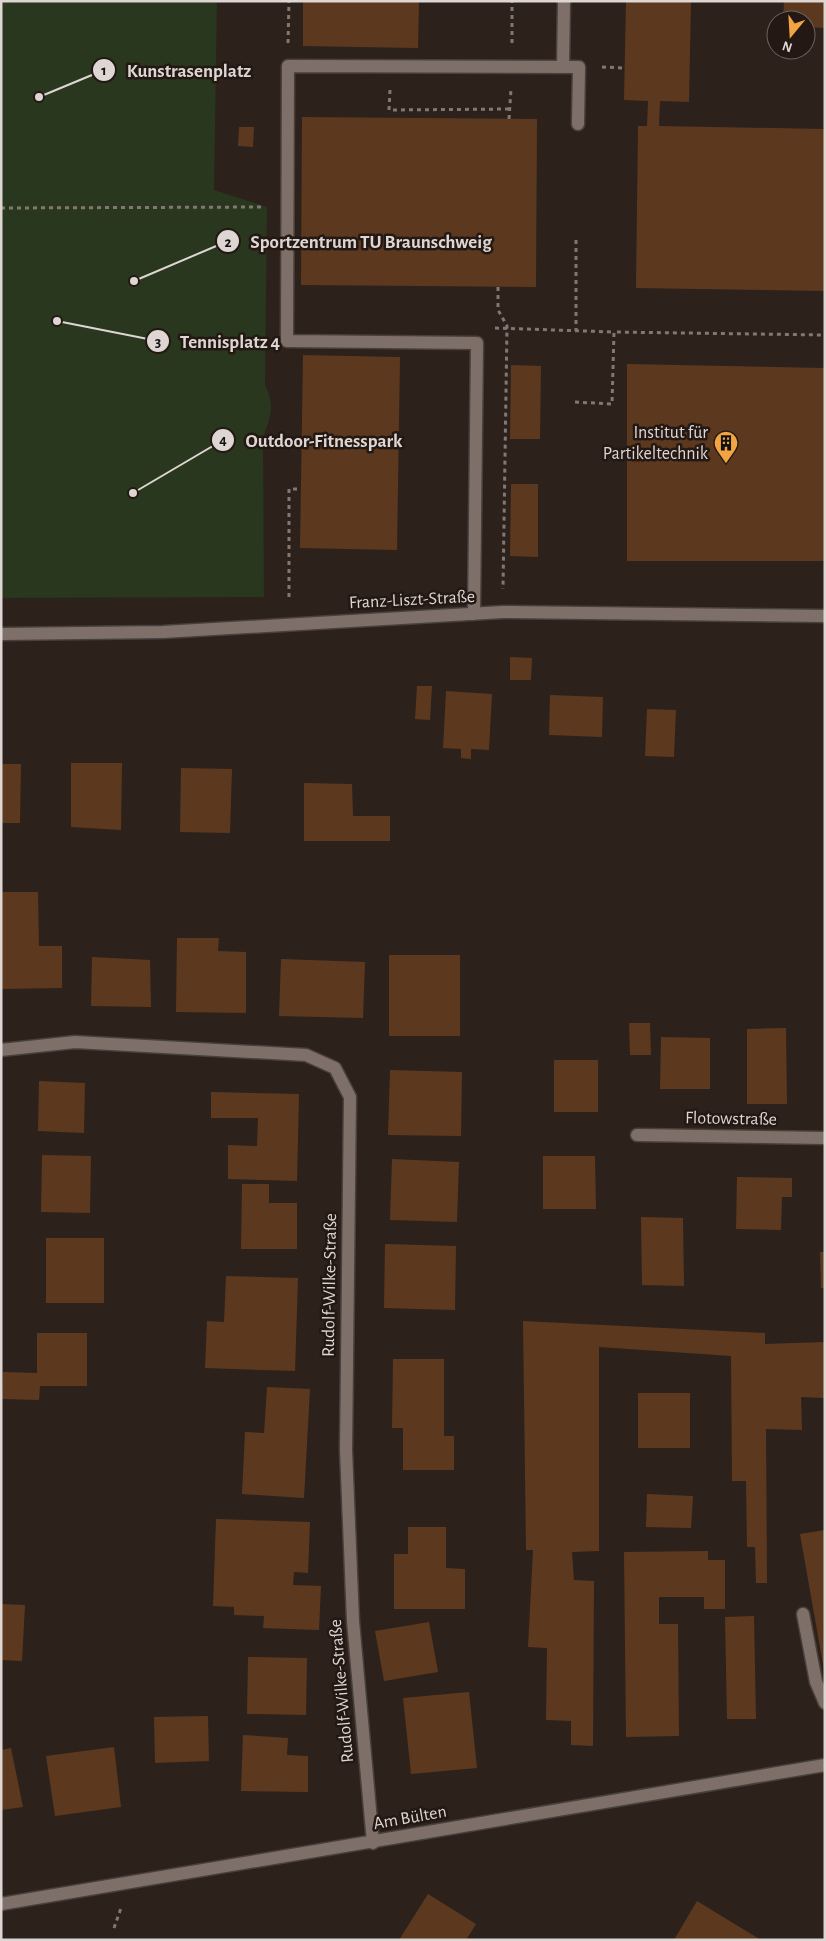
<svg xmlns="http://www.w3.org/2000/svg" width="826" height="1941" font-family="'Alegreya Sans',sans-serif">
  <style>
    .green { fill: #28371d }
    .building { fill: #5c391e }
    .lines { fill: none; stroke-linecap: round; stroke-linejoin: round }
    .minor-casing { stroke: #493f3b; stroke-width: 15 }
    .path { stroke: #827873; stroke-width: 3; stroke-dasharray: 4 4; stroke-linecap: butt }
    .minor { stroke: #7e7069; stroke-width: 12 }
    .labels { text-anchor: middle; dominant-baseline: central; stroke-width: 5; stroke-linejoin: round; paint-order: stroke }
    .poi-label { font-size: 18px; fill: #ded6d2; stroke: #231813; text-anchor: end }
    .street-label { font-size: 18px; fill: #ded6d2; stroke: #231813 }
    .leader { fill: none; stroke: #ded6d2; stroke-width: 2 }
    .callout-dot { fill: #ded6d2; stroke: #231813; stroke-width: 2 }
    .mark-label { font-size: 15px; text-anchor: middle; font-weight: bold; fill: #111 }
    .callout-label { font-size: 19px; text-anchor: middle; font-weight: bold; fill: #ded6d2; stroke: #231813; stroke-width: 5; stroke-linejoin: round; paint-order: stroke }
  </style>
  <rect width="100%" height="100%" fill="#2d211c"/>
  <path class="green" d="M1 1H217L214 190 267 207 265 385C275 405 271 417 263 437L264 597 1 598Z"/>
  <path class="building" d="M303 1H419L418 48 303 46Z
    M626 1H691L689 102 660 101 659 126 825 129V291L636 288 638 126H647L648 101 624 100Z
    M784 1H825V28L806 27V20H783Z
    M302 117 537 119 536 287 301 285Z
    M239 127H254L253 147 238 146Z
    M303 355 400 357 397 550 300 548Z
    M627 364 825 368V561H627Z
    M511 365 541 366 540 439H510Z
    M511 484H538V557L510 556Z
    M510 657 532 658 531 680H510Z
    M417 686H432L430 720 415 719Z
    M446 691 492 694 489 750 471 749V759L461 758V749L443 748Z
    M550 695 603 697 602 737 549 735Z
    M647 709 676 710 674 757 645 756Z
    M71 763H122L121 830 71 827Z
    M1 764H21L20 823H1Z
    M181 768 232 769 230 833 180 832Z
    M304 783 352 784 353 816H390V841H304Z
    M1 892H38L39 946H62V988L1 989Z
    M177 938H219L218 951 246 952V1013L176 1012Z
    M389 955H460V1036H389Z
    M92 957 150 960 151 1007 91 1006Z
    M281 959 365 962 363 1018 279 1016Z
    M629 1023H650L651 1055H630Z
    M786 1028 787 1104H747V1029Z
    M661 1037 710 1038V1089H660Z
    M554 1060H598V1112H554Z
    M390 1070 462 1072 461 1136 388 1135Z
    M39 1081 85 1083 84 1133 38 1131Z
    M211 1092 299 1094 297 1181 228 1179V1145L257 1146 258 1118H211Z
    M42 1155 91 1156 90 1213 41 1212Z
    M543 1156H595L596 1209H543Z
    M392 1159 459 1162 457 1222 390 1220Z
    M737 1177 792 1178V1197H782L781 1230 736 1229Z
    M242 1184H269V1203H297V1249H241Z
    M641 1217 683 1218 684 1286 642 1285Z
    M46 1238H104V1303H46Z
    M385 1244 456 1246 455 1310 384 1308Z
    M820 1252H825V1288H821Z
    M226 1276 298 1278 295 1371 205 1368 207 1321 224 1322Z
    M523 1321 765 1333V1344L825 1342V1398L801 1397 802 1430 766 1429 767 1583H756L755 1547H747L746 1481H732L731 1356 599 1347V1551L572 1552 574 1580 594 1581 593 1746 571 1745V1721L546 1720 547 1648 528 1647 533 1550H526Z
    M37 1333H87V1386H40L39 1400 2 1399 3 1372 37 1373Z
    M393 1359H444V1436H454V1470H403V1428H392Z
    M267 1387 310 1389 304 1498 242 1494 245 1432 264 1433Z
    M638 1393H690V1448H638Z
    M647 1494 693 1496 691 1528 646 1527Z
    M216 1519 310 1522 308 1573 294 1572 293 1585 321 1586 319 1630 263 1628 264 1616 234 1615V1607L213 1606Z
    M408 1527H446V1568L465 1569V1609H394V1554H408Z
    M825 1530V1670H824L800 1534Z
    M708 1551V1560H725V1609H704V1597H659V1624H678L679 1736 626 1737 624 1552Z
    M1 1604 25 1605 22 1661 1 1660Z
    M754 1616 756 1719H727L725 1617Z
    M429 1622 438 1672 384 1681 375 1631Z
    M248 1657 307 1658 306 1715 247 1714Z
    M469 1692 477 1768 411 1774 403 1698Z
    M208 1716 209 1761 155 1763 154 1717Z
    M243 1735 288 1738 287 1755 308 1756V1792L241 1791Z
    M114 1747 121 1807 55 1816 46 1756Z
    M11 1748 23 1807 1 1810V1750Z
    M428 1894 476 1924 466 1940H399Z
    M697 1901 761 1940H674Z"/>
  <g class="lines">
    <defs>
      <path id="minor" d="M563 67 564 1
        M474 614 477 343 287 341 288 66 579 67 578 124
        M1 634 163 632 503 612 825 616
        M1 1050 75 1042 306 1055 335 1068 350 1097 346 1450 353 1621 373 1843
        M637 1135 825 1138
        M803 1614 816 1682 825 1703
        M1 1904 825 1765"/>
    </defs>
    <use href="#minor" class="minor-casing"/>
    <path class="path" d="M288 43 289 1
      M512 43V1
      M602 67 624 68
      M390 90 389 110 511 109
      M509 119 511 89
      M1 208 264 207
      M576 240V331
      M498 287V310L507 326 503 589
      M495 328 614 332
      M575 402 612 404 614 332 825 335
      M289 597V489H301
      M114 1928 121 1908"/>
    <use href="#minor" class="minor"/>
  </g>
  <defs>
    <symbol id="building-pin" viewBox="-11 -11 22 30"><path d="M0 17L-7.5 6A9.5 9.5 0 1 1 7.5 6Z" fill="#f3a442" stroke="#231813"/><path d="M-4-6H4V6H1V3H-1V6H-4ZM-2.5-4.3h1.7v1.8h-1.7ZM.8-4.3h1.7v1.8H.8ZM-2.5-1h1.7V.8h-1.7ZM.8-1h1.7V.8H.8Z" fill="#111"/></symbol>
  </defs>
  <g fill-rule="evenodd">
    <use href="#building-pin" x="712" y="429" width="28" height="38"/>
  </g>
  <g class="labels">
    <g class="poi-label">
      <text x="708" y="433">Institut für<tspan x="708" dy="21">Partikeltechnik</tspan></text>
    </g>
    <g class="street-label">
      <text transform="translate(412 600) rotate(-3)">Franz-Liszt-Straße</text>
      <text transform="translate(731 1119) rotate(1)">Flotowstraße</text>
      <text transform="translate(330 1285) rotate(-89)">Rudolf-Wilke-Straße</text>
      <text transform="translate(342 1691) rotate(-95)">Rudolf-Wilke-Straße</text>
      <text transform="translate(410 1818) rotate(-10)">Am Bülten</text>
    </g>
  </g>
  <path class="leader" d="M39 97L104 70M134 281L228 241M57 321L158 341M133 493L223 440"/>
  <g class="callout-dot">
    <circle cx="39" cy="97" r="5"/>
    <circle cx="134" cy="281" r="5"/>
    <circle cx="57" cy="321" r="5"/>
    <circle cx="133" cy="493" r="5"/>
    <circle cx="104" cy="70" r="12"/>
    <circle cx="228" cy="241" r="12"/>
    <circle cx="158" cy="341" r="12"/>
    <circle cx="223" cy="440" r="12"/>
  </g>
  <g class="mark-label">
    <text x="104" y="75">1</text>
    <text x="228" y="247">2</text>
    <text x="158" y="347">3</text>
    <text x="223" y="445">4</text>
  </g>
  <g class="callout-label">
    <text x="189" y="77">Kunstrasenplatz</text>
    <text x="371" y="248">Sportzentrum TU Braunschweig</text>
    <text x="230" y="348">Tennisplatz 4</text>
    <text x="324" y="447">Outdoor-Fitnesspark</text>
  </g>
  <rect width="826" height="1941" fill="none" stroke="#ded6d2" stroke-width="5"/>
  <g transform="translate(791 35) rotate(198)"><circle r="24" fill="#231813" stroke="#6e645f"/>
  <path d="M0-4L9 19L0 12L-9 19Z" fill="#f3a442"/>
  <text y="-8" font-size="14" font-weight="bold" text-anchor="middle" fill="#ded6d2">N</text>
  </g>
</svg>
